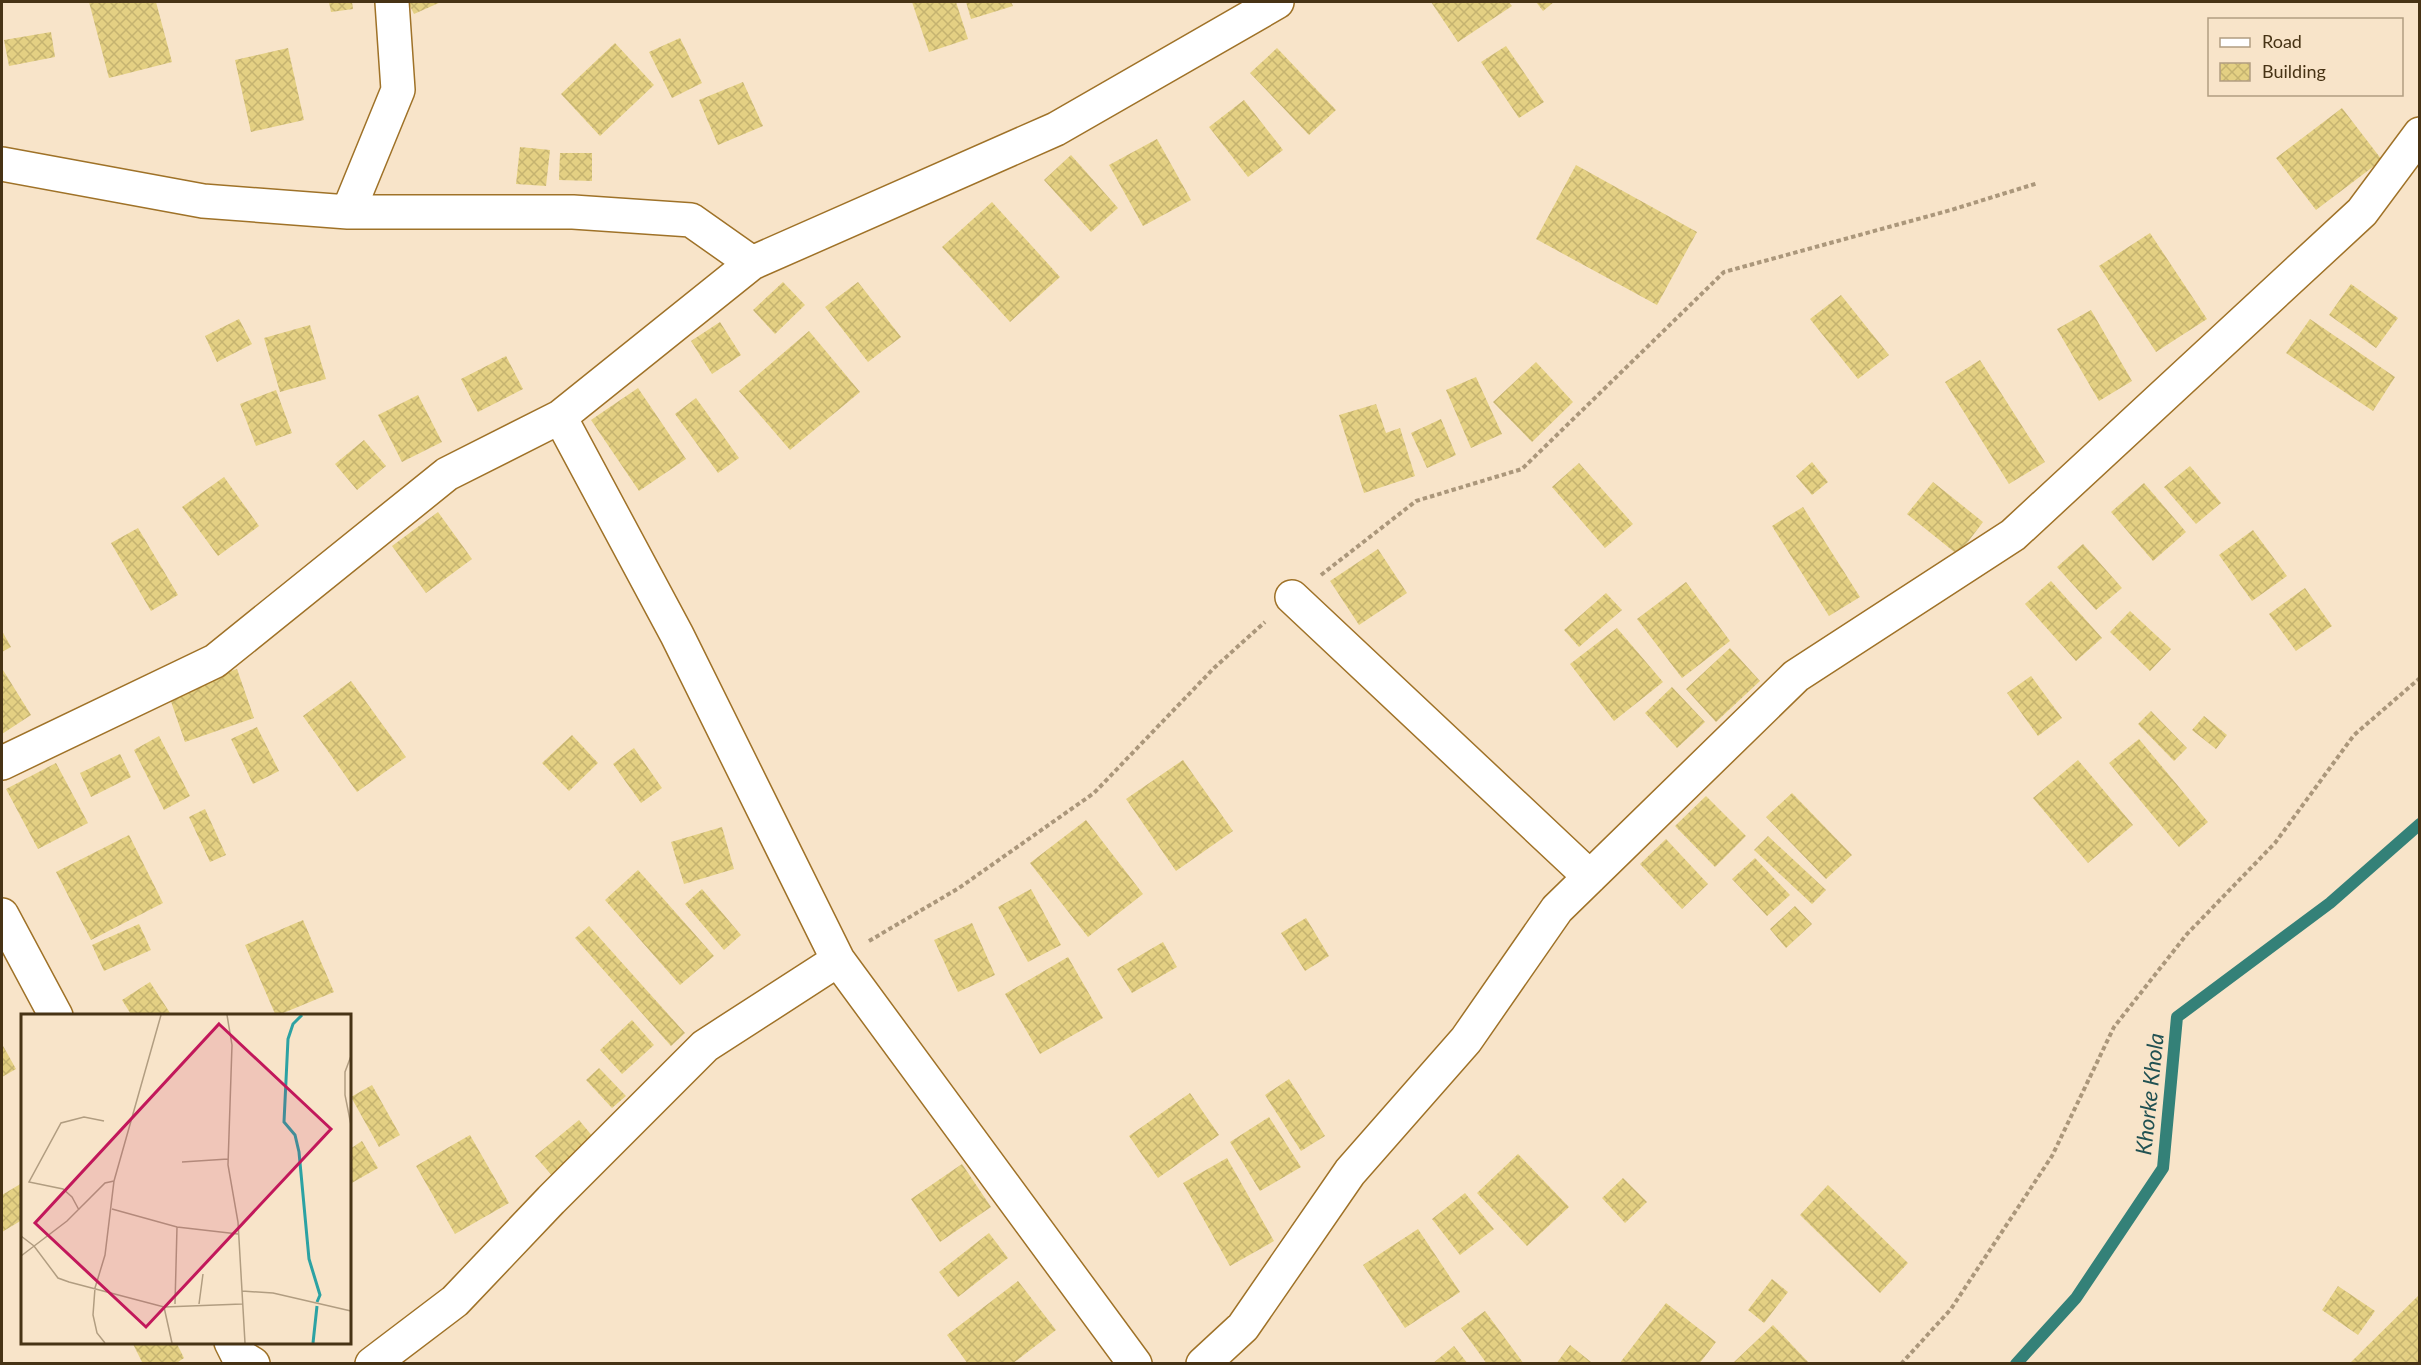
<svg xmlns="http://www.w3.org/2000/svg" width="2421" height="1365" font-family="Lato,sans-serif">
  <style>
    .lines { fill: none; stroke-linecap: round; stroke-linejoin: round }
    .stream { stroke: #348178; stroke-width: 12 }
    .building { fill: url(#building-cross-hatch) }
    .minor-casing { stroke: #9f7228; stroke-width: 36 }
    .path { stroke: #ab977b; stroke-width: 4; stroke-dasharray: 4.5 3; stroke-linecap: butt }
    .minor { stroke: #fff; stroke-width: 33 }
    .labels { text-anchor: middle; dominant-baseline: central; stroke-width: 5; stroke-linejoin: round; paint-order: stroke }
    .water-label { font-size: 22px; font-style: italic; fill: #215152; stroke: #f8e4c9 }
    .inset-river { fill: none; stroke: #2ca2a3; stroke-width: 3 }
    .inset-road { fill: none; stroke: #b19d81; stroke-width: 1.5 }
    .view { fill: #c2185b; fill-opacity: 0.15; stroke: #c2185b; stroke-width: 3 }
    .inset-edge { fill: none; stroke: #473315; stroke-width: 3 }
  </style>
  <defs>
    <pattern id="building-cross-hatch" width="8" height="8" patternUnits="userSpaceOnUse" patternTransform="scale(1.5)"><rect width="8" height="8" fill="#e4d083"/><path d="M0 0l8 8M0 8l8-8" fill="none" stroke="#c5b370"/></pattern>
  </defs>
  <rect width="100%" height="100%" fill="#f8e4c9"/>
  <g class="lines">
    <path class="stream" d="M2016 1364 2076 1298 2163 1168 2177 1017 2330 903 2420 824"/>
  </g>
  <path class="building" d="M89 2H156L172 62 109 78Z
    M329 2H352L353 9 331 12Z
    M408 2H441L414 14Z
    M912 2H956L968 39 929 52Z
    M966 2H1011L1013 6 971 19Z
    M1431 2H1509L1512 6 1458 42Z
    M1536 2H1554L1543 11Z
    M51 32 55 57 9 66 4 40Z
    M680 38 702 83 672 98 649 52Z
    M615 43 654 85 600 136 561 94Z
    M1506 46 1544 102 1519 118 1481 62Z
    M288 48 304 120 251 132 235 60Z
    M1277 48 1336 110 1309 135 1250 73Z
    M743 82 763 126 718 145 699 100Z
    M1244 100 1283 150 1248 177 1209 127Z
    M2342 108 2382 160 2316 210 2276 158Z
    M1157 139 1191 200 1143 226 1109 165Z
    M520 147 550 150 546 186 516 184Z
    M560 153H592V181L559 180Z
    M1071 155 1118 208 1091 232 1044 180Z
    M1576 165 1697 232 1657 305 1536 239Z
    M992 202 1060 277 1010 322 942 247Z
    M2150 233 2207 319 2156 352 2099 266Z
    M783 282 805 305 775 334 753 310Z
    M858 282 901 337 868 362 825 307Z
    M2351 284 2398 318 2376 348 2329 315Z
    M1841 295 1889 355 1858 379 1810 319Z
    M2091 310 2132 381 2099 401 2057 329Z
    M239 319 252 344 217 362 205 336Z
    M2310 319 2395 377 2373 411 2286 353Z
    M720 322 741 355 712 374 691 341Z
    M310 325 326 379 280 392 264 338Z
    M809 331 860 392 790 450 739 391Z
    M506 356 523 389 478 412 461 379Z
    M1980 360 2045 462 2009 484 1945 382Z
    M1536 362 1573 402 1532 442 1493 402Z
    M1476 377 1502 434 1471 448 1446 390Z
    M638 388 686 459 639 491 591 420Z
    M276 390 292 433 256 446 240 404Z
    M418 395 442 442 402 462 378 415Z
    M696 398 739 458 718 473 675 414Z
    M1376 404 1386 433 1400 428 1415 476 1364 493 1339 415Z
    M1441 419 1456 455 1427 468 1411 433Z
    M364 440 386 466 357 490 335 464Z
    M1812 462 1828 482 1812 495 1796 476Z
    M1579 463 1633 524 1605 548 1552 487Z
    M2190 466 2221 503 2196 524 2164 487Z
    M224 477 259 526 218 556 182 507Z
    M1933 482 1983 522 1958 555 1907 514Z
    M2144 483 2186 532 2153 561 2111 512Z
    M1803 507 1860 597 1829 616 1772 526Z
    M438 512 472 559 426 593 392 546Z
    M138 528 178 595 151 611 111 543Z
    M2253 530 2287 576 2252 601 2219 555Z
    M2083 544 2122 588 2096 610 2057 567Z
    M1378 549 1407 593 1359 625 1330 581Z
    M2051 581 2102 638 2076 661 2025 604Z
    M1686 582 1730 641 1682 678 1637 619Z
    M2305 588 2332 626 2296 651 2269 614Z
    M1606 593 1622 610 1579 647 1564 630Z
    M2130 611 2171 649 2150 671 2110 632Z
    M1617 628 1663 682 1614 721 1570 664Z
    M2 631 11 647 2 652Z
    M1730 648 1760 681 1716 722 1686 689Z
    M237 669 254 718 185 742 168 693Z
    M3 670 31 715 2 734V671Z
    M2031 676 2062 718 2038 736 2007 693Z
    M351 681 406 757 357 792 303 716Z
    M1672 687 1705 722 1677 748 1645 713Z
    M2151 711 2187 748 2174 761 2138 724Z
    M2204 716 2227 735 2216 749 2192 730Z
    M257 727 279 771 253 784 231 739Z
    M572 735 598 763 569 791 542 763Z
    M159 736 190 796 164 810 134 750Z
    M2139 739 2208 822 2179 847 2109 763Z
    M634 748 662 788 641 803 613 764Z
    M120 754 131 777 91 797 80 773Z
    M1183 760 1233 831 1176 871 1126 799Z
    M2078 760 2133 825 2088 863 2033 798Z
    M56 763 88 823 38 849 6 789Z
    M1792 793 1852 855 1826 879 1766 817Z
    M1706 796 1746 836 1715 867 1675 826Z
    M205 809 226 855 210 862 189 817Z
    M1086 820 1143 894 1088 937 1030 863Z
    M722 827 734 869 684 884 671 842Z
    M129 835 163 903 91 940 56 872Z
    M1768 836 1826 890 1812 904 1754 850Z
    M1666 839 1708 884 1682 909 1640 864Z
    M1755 858 1790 895 1767 916 1732 879Z
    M638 870 714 956 680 985 605 900Z
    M702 889 741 935 724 950 685 904Z
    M1031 889 1061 945 1028 962 998 907Z
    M1795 906 1812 924 1786 948 1770 929Z
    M1306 918 1329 956 1305 971 1281 933Z
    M303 920 334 992 276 1016 245 945Z
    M972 923 995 975 958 992 934 940Z
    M139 924 151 950 104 971 92 945Z
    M589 926 685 1033 671 1046 575 938Z
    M1163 942 1177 967 1132 993 1117 969Z
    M1068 957 1103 1018 1040 1054 1005 994Z
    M150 982 170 1013 166 1016H132L122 1000Z
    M632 1020 654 1045 622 1074 600 1050Z
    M2 1044 16 1069 2 1077Z
    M599 1068 626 1096 612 1108 586 1080Z
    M1289 1079 1325 1136 1301 1151 1265 1095Z
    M372 1085 400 1135 379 1147 351 1097Z
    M1190 1093 1219 1135 1158 1178 1129 1136Z
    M1269 1117 1301 1167 1260 1191 1230 1142Z
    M579 1120 598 1143 555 1179 535 1156Z
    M470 1135 509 1203 455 1234 416 1166Z
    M362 1141 378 1168 350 1184V1149Z
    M1518 1154 1569 1207 1527 1246 1477 1193Z
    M1227 1158 1274 1241 1230 1266 1183 1183Z
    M962 1164 991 1207 940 1242 911 1199Z
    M1623 1178 1647 1202 1625 1223 1602 1198Z
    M22 1183V1220L2 1232V1195Z
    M1828 1185 1908 1263 1880 1293 1800 1215Z
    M1465 1193 1494 1229 1460 1255 1432 1219Z
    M1418 1229 1460 1292 1405 1328 1363 1265Z
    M989 1233 1008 1258 958 1297 939 1272Z
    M1772 1279 1788 1292 1764 1323 1748 1310Z
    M1018 1281 1056 1330 1012 1364H968L947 1335Z
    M2338 1286 2375 1311 2358 1335 2322 1310Z
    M2420 1294V1364H2349Z
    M1666 1303 1716 1342 1699 1364H1619Z
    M1485 1311 1524 1364H1487L1461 1328Z
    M1773 1325 1810 1364H1732Z
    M132 1342H176L184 1358 175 1364H143Z
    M1570 1345 1591 1362 1590 1364H1556Z
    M1454 1346 1468 1364H1432Z"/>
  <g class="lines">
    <defs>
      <path id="minor" d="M2 164 203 201 348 212H573L691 220 752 263
        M348 212 398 90 392 2
        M560 417 677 635 838 960 1135 1364
        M1292 597 1590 877
        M2 763 215 661 447 474 560 417 752 263 1056 129 1277 2
        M2 915 56 1016
        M231 1342 237 1354 253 1364
        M372 1364 455 1301 551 1200 705 1046 838 960
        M1203 1364 1243 1327 1350 1172 1466 1040 1557 909 1796 676 2013 535 2362 212 2420 134"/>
    </defs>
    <use href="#minor" class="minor-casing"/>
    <path class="path" d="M1321 575 1416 501 1522 469 1724 272 1951 210 2038 183
      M869 941 959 888 1094 793 1214 668 1265 622
      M1901 1364 1951 1309 2052 1156 2114 1027 2187 934 2275 843 2354 735 2420 678"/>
    <use href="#minor" class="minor"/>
  </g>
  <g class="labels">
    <g class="water-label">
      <text transform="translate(2149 1094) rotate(-84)">Khorke Khola</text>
    </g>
  </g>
  <g transform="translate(21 1014)">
    <rect width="330" height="330" fill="#f8e4c9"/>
    <path class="inset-river" d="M281 1 272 10 267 25 263 108 274 121 278 138 288 245 299 281 296 288M292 329 296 292"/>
    <path class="inset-road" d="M206 1 211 31 207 151 217 208 224 329M330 42 324 58V81L330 111M161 148 207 145M91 195 156 213 217 220M58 196 51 183 42 175 8 168 40 109 63 103 83 107M0 222 13 232 37 264 48 268 143 293 221 290M0 242 46 207 84 169 93 167M221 277 252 279 330 297M154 290 156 213M178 290 182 260M143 293 151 329M84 329 76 319 72 301 74 274 84 241 93 167 140 1"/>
    <path class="view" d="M198 10 310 115 125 313 14 209Z"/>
    <rect width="330" height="330" class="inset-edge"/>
  </g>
  <rect width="2421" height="1365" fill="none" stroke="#473315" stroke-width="6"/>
  <rect x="2208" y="18" width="195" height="78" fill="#f8e4c9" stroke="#b19d81" stroke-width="1.5"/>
  <rect x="2220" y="38" width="30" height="9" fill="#ffffff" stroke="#b19d81" stroke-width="1.5"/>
  <text x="2262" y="48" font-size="18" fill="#473315">Road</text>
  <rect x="2220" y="63" width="30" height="18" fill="url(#building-cross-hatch)" stroke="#b19d81" stroke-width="1.5"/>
  <text x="2262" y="78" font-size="18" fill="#473315">Building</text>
</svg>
